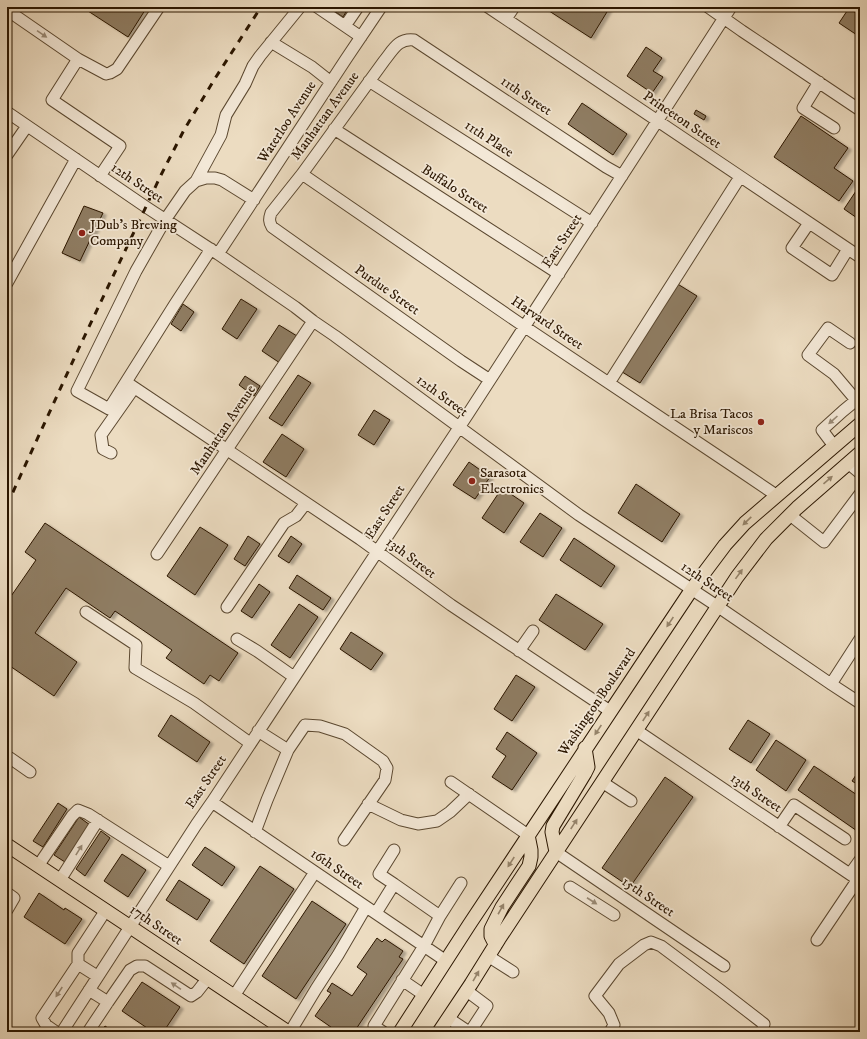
<svg xmlns="http://www.w3.org/2000/svg" width="867" height="1039" font-family="'IM FELL DW Pica',serif">
  <style>
    .building { fill: #8f7d64; stroke: #2b1600; filter: url(#shadow) }
    .lines { fill: none; stroke-linecap: round; stroke-linejoin: round }
    .minor-casing { stroke: #5b4830; stroke-width: 13 }
    .major-casing { stroke: #2b1600; stroke-width: 15 }
    .minor { stroke: #f3e8d7; stroke-width: 11 }
    .major { stroke: #ecdcc1; stroke-width: 13 }
    .rail { stroke: #2b1600; stroke-width: 3; stroke-dasharray: 7 7; stroke-linecap: butt }
    .oneway { fill: #998a76 }
    .oneway2 { fill: #95836a }
    .poi-dot { fill: #8f2418; stroke: #f3e8d7; stroke-width: 1.5 }
    .labels { text-anchor: middle; dominant-baseline: central; stroke-width: 3.5; stroke-linejoin: round; paint-order: stroke }
    .street-label { font-size: 14px; fill: #2b1600; stroke: #f3e8d7 }
    .poi-label { font-size: 14px; fill: #2b1600; stroke: #f3e8d7; text-anchor: start }
  </style>
  <defs>
    <filter id="shadow"><feDropShadow dx="3.5" dy="2" stdDeviation="1" flood-color="#0004"/></filter>
  </defs>
  <rect width="100%" height="100%" fill="#ecdcc1"/>
  <filter id="stains"><feTurbulence type="fractalNoise" baseFrequency=".005" numOctaves="4"/><feColorMatrix values="0 0 0 0 .2 0 0 0 0 .09 0 0 0 0 .02 0 0 0 .5 -.17"/></filter>
  <radialGradient id="worn" r=".72"><stop offset=".6" stop-color="#630" stop-opacity="0"/><stop offset="1" stop-color="#630" stop-opacity=".3"/></radialGradient>
  <path class="building" d="M91 7H147L128 37 88 11Z
    M328 7H349L343 17Z
    M543 7H610L591 38Z
    M849 8 860 16V37L839 23Z
    M646 47 662 58 653 71 663 77 652 93 627 76Z
    M582 103 627 134 613 155 568 124Z
    M696 110 706 116 704 120 694 114Z
    M801 116 848 148 834 168 853 181 839 201 774 157Z
    M856 191 860 194V220L844 209Z
    M84 206 103 213 80 261 62 253Z
    M676 283 697 296 640 383 619 370Z
    M241 299 257 309 237 339 222 329Z
    M183 304 194 312 181 331 171 324Z
    M279 325 297 336 280 363 262 351Z
    M298 375 311 383 282 426 269 418Z
    M245 376 260 386 254 396 239 385Z
    M374 410 390 420 374 445 358 435Z
    M282 434 304 449 286 477 263 462Z
    M469 462 490 477 475 499 453 485Z
    M636 484 680 514 662 542 618 513Z
    M502 488 524 503 504 533 482 518Z
    M540 513 562 528 543 557 520 542Z
    M45 523 238 653 219 681 210 675 204 684 166 658 172 650 115 611 110 618 66 588 35 633 77 662 54 696 7 664V602L36 560 25 552Z
    M200 527 228 545 195 595 167 576Z
    M248 536 260 544 245 566 234 559Z
    M291 536 302 544 289 563 278 556Z
    M574 538 615 566 601 587 560 560Z
    M297 575 331 598 323 610 289 588Z
    M259 584 270 592 252 618 241 611Z
    M556 594 603 624 585 650 539 620Z
    M299 604 318 617 290 658 271 645Z
    M351 632 383 653 371 670 340 649Z
    M516 675 535 687 512 721 494 709Z
    M171 715 210 742 197 762 158 736Z
    M748 720 770 734 751 763 729 749Z
    M507 732 537 753 512 790 492 777 506 756 496 749Z
    M776 740 806 760 786 791 756 770Z
    M814 766 860 797V833L798 790Z
    M860 769V786L852 781Z
    M665 777 693 797 630 887 602 868Z
    M58 803 67 809 43 847 33 841Z
    M79 817 90 825 65 862 54 855Z
    M101 831 110 838 85 876 76 869Z
    M205 847 235 867 222 886 192 865Z
    M122 854 146 870 128 897 104 881Z
    M260 866 294 889 244 964 210 941Z
    M179 880 210 900 197 920 166 900Z
    M39 893 64 910 65 908 82 919 65 944 24 917Z
    M312 901 346 924 296 999 262 976Z
    M377 938 382 942 385 939 403 951 399 957 403 959 354 1032H338L315 1016 331 993 327 991 332 983 352 996 367 974 357 967Z
    M142 982 180 1007 166 1028 171 1032H153L122 1011Z
    M105 1026 114 1032H101Z"/>
  <g class="lines">
    <defs>
      <path id="minor" d="M317 7 361 37
        M488 7 860 257
        M708 7 742 31 860 110
        M7 10 78 59 106 74 110 73 117 69 159 7
        M506 19 514 7
        M345 26 358 7
        M271 42 312 67 331 82
        M78 59 52 100 120 146 100 176
        M369 81 592 223
        M819 82 803 108 834 128
        M7 112 146 207 218 254 295 307 313 321 335 336 579 515 717 606 831 684 860 703
        M334 129 559 274
        M7 155 27 126
        M302 174 525 327 739 470 776 495
        M196 181 221 135 226 115 245 84 253 66 260 56 300 7
        M809 223 792 248 832 275 848 249
        M211 249 175 304 109 409 77 391 136 271 165 220 185 191 196 181 206 178H215L222 180 254 200
        M218 254 346 59 381 7
        M7 283 76 159
        M850 343 828 328 808 355 834 374 856 400
        M490 380 461 361 272 227C269 222 269 219 271 213L302 174 384 61C393 50 398 38 414 40L606 167 622 176
        M126 382 360 539 451 605 610 711
        M609 383 740 177
        M834 446 822 430 843 411 860 397
        M111 453 103 449 101 435 134 388
        M848 463 860 473
        M790 515 824 542 860 494
        M157 554 313 321
        M227 607 284 523 296 516 306 503
        M86 612 136 645 135 668 194 703 250 743
        M237 639 257 651 294 677
        M519 651 533 631
        M831 684 860 639
        M636 730 860 881
        M258 731 288 750 305 725 320 726 345 734 383 761 387 768 385 780 344 840
        M7 758H10L30 772
        M451 782 528 835
        M602 782 631 801
        M212 802 446 961
        M368 804 401 820 418 824 437 821 450 812 469 794
        M779 827 794 805 845 839
        M255 832 267 800 288 750
        M556 852 724 966
        M38 866 72 816 78 810 88 814 169 866
        M850 874 860 860
        M60 880 98 820
        M394 884 379 874 394 850
        M570 887 614 915
        M7 893 14 898 7 910
        M376 913 394 884 440 916 424 946 374 1026 383 1032
        M440 916 461 883
        M817 940 858 879
        M488 956 513 972
        M78 964V953L106 910
        M402 980 424 995
        M467 991 487 1006 470 1032
        M234 996 315 872
        M108 1002 130 970 137 966H145L191 996 197 992 208 978
        M448 1018 469 1032
        M56 1032 46 1025 42 1018 78 964 97 976
        M62 1032 196 825 212 802 468 414 731 7
        M88 1032 108 1002 89 990
        M290 1032 316 989 338 955 366 907
        M610 1032 614 1025 609 1013 595 996 619 964 644 945 651 942 661 946 720 990 764 1024 762 1032"/>
      <path id="major" d="M7 845 129 926 288 1032
        M556 852 552 832 553 826 585 773 588 767 585 748
        M496 944 493 940 491 936V929L502 907 529 866 531 857V850L528 835
        M400 1032 469 925 650 652 692 589 725 545 745 523 860 424
        M439 1032 471 984 499 939 737 577 766 539 797 508 860 453"/>
    </defs>
    <use href="#minor" class="minor-casing"/>
    <use href="#major" class="major-casing"/>
    <use href="#minor" class="minor"/>
    <use href="#major" class="major"/>
    <path class="rail" d="M7 505 78 350 161 175 184 130 214 80 261 7"/>
  </g>
  <defs><path id="oneway-solid" d="M-6-.8H1V-3.2L6.5 0L1 3.2V.8H-6Z"/></defs>
  <g class="oneway">
    <use href="#oneway-solid" transform="translate(42 34) rotate(34)"/>
    <use href="#oneway-solid" transform="translate(833 420) rotate(138)"/>
    <use href="#oneway-solid" transform="translate(79 850) rotate(-58)"/>
    <use href="#oneway-solid" transform="translate(592 901) rotate(33)"/>
    <use href="#oneway-solid" transform="translate(176 986) rotate(-146)"/>
    <use href="#oneway-solid" transform="translate(59 992) rotate(123)"/>
  </g>
  <g class="oneway2">
    <use href="#oneway-solid" transform="translate(828 480) rotate(-41)"/>
    <use href="#oneway-solid" transform="translate(747 521) rotate(136)"/>
    <use href="#oneway-solid" transform="translate(739 574) rotate(-54)"/>
    <use href="#oneway-solid" transform="translate(670 622) rotate(124)"/>
    <use href="#oneway-solid" transform="translate(646 716) rotate(-57)"/>
    <use href="#oneway-solid" transform="translate(598 730) rotate(124)"/>
    <use href="#oneway-solid" transform="translate(574 824) rotate(-57)"/>
    <use href="#oneway-solid" transform="translate(511 862) rotate(123)"/>
    <use href="#oneway-solid" transform="translate(501 909) rotate(-61)"/>
    <use href="#oneway-solid" transform="translate(476 976) rotate(-60)"/>
  </g>
  <g class="poi-dot">
    <circle cx="82" cy="233" r="4"/>
    <circle cx="761" cy="422" r="4"/>
    <circle cx="472" cy="481" r="4"/>
  </g>
  <g class="labels">
    <g class="street-label">
      <text transform="translate(526 96) rotate(34)">11th Street</text>
      <text transform="translate(325 116) rotate(-54)">Manhattan Avenue</text>
      <text transform="translate(682 120) rotate(34)">Princeton Street</text>
      <text transform="translate(287 122) rotate(-57)">Waterloo Avenue</text>
      <text transform="translate(489 139) rotate(33)">11th Place</text>
      <text transform="translate(137 183) rotate(34)">12th Street</text>
      <text transform="translate(455 189) rotate(33)">Buffalo Street</text>
      <text transform="translate(562 241) rotate(-57)">East Street</text>
      <text transform="translate(387 290) rotate(35)">Purdue Street</text>
      <text transform="translate(547 323) rotate(34)">Harvard Street</text>
      <text transform="translate(442 396) rotate(36)">12th Street</text>
      <text transform="translate(223 430) rotate(-56)">Manhattan Avenue</text>
      <text transform="translate(385 512) rotate(-57)">East Street</text>
      <text transform="translate(411 558) rotate(37)">13th Street</text>
      <text transform="translate(707 582) rotate(34)">12th Street</text>
      <text transform="translate(597 702) rotate(-56)">Washington Boulevard</text>
      <text transform="translate(206 782) rotate(-56)">East Street</text>
      <text transform="translate(756 793) rotate(34)">13th Street</text>
      <text transform="translate(337 869) rotate(34)">16th Street</text>
      <text transform="translate(648 897) rotate(34)">15th Street</text>
      <text transform="translate(156 925) rotate(34)">17th Street</text>
    </g>
    <g class="poi-label">
      <text x="90" y="225">JDub's Brewing<tspan x="90" dy="16">Company</tspan></text>
      <text x="753" y="414" text-anchor="end">La Brisa Tacos<tspan x="753" dy="16">y Mariscos</tspan></text>
      <text x="480" y="473">Sarasota<tspan x="480" dy="16">Electronics</tspan></text>
    </g>
  </g>
  <rect width="867" height="1039" fill="none" stroke="#ecdcc1" stroke-width="24"/>
  <rect x="8" y="8" width="851" height="1023" fill="none" stroke="#2b1600" stroke-width="2"/>
  <rect x="12" y="12" width="843" height="1015" fill="none" stroke="#2b1600"/>
  <rect width="100%" height="100%" filter="url(#stains)"/>
  <rect width="100%" height="100%" fill="url(#worn)"/>
</svg>
